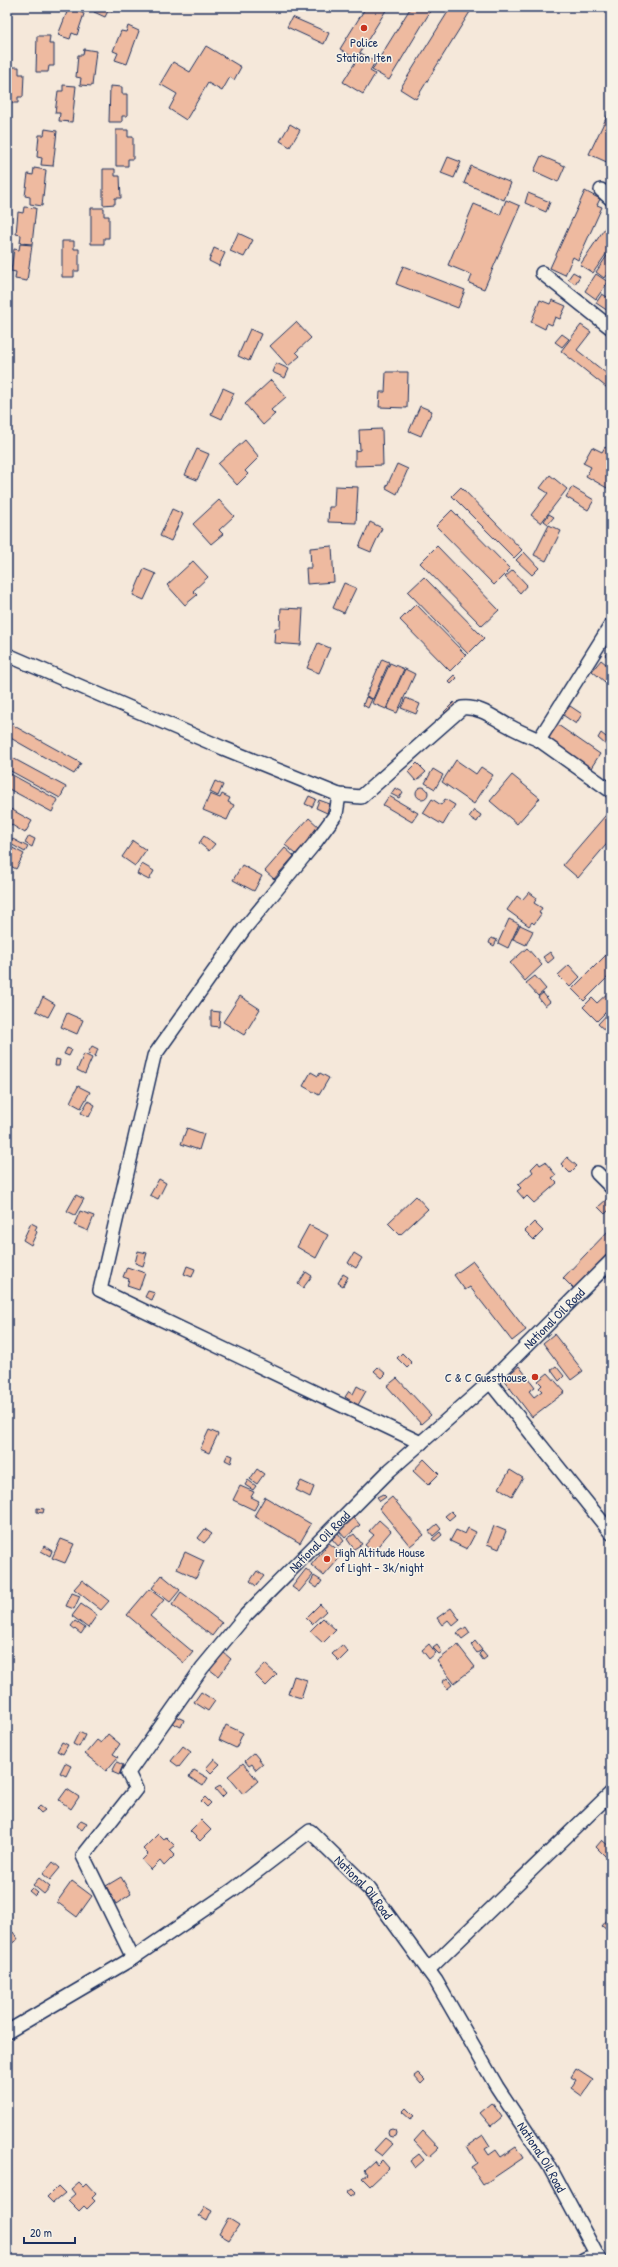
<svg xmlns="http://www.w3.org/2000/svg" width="618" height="2267" font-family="'Patrick Hand',sans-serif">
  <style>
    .building { fill: #eebaa0; stroke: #1b2f5e }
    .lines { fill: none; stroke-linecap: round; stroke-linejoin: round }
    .minor-casing { stroke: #1b2f5e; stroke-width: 16 }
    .minor { stroke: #f7f3e8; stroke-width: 13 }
    .poi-dot { fill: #c8321e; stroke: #f7f3e8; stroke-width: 1.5 }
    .labels { text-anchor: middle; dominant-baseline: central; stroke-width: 3; stroke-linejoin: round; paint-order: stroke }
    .poi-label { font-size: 13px; fill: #1b2f5e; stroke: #f7f3e8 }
    .street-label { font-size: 13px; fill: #1b2f5e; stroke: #f7f3e8 }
  </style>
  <rect width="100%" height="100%" fill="#f5e8da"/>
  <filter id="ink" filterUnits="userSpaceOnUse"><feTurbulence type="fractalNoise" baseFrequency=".025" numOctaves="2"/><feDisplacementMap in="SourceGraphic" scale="8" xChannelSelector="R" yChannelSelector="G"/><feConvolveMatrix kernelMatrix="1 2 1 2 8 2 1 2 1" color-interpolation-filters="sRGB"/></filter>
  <g filter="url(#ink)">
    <path class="building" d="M69 7H82L80 12 84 14 77 35 72 33 70 39 58 35Z
      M96 7H114L112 12 108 11 105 17 94 12Z
      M366 7H388L356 59 340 49Z
      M411 7H433L389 80 372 70Z
      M451 7H473L416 99 400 89Z
      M292 17 329 33 324 44 287 27Z
      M128 26 139 31 127 64 115 60 118 53 113 51 121 31 126 32Z
      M37 36H50L49 44H54V66H49L48 72H36Z
      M206 46 241 67 234 80 230 77 222 91 208 83 186 120 169 109 177 94 160 84 173 62 190 72Z
      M84 49 96 51 92 86 80 85 81 78 76 77 78 55H83Z
      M361 53 375 62 370 71 375 74 363 94 343 82Z
      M7 67H19V74H24L23 97H18V103H7Z
      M63 85 76 86 72 122 59 121 60 113H55L58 91H63Z
      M110 86 122 87V94H127V116H122V122H109Z
      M611 108V164L589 154Z
      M290 124 300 130 290 147 280 141Z
      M45 129 57 131 53 166 41 165 42 158 37 157 39 135H44Z
      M116 130H128V137H133V159H128V166H116Z
      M541 156 565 166 558 182 534 171Z
      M448 157 461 162 454 178 441 173Z
      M471 166 511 183 504 200 464 183Z
      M34 168 46 170 42 206 30 204V197L25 196 28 174 33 175Z
      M103 169H115V176H120L121 198H115V204L103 205Z
      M585 191 600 199 597 205 602 207 578 260 573 257 565 275 550 268Z
      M528 193 550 202 546 212 525 203Z
      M506 200 520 206 484 289 469 283 472 275 448 265 474 204 500 215Z
      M24 207 36 208 32 244 20 243 21 235 16 234 18 212 23 213Z
      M91 208H104V216H109V238H104V244H91Z
      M611 219V247L593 273 580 265Z
      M238 233 253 240 244 257 230 251Z
      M62 241H74V249H79V271H74V277H62Z
      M20 244 32 245 27 281 15 279 16 272 11 271 14 249 19 250Z
      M214 248 225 253 219 266 209 261Z
      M611 250V268L604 278 596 272Z
      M403 266 465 290 458 308 396 284Z
      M573 272 580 276 575 284 568 279Z
      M596 274 608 282 596 299 585 291Z
      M602 294 611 299V313L596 303Z
      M540 300 550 304 552 300 566 306 560 319 555 317 552 325 547 323 545 329 531 322Z
      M296 322 311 338 296 352 300 356 288 366 270 346Z
      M581 325 591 332 577 350 611 377V391L561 351Z
      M250 329 261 334 249 361 238 356Z
      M562 334 569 339 562 347 555 342Z
      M276 363 289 369 285 378 272 372Z
      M386 372H408L407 408 379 407 380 392H385Z
      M271 380 286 397 271 410 275 414 263 425 245 404Z
      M223 388 234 393 222 419 211 414Z
      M420 406 432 411 421 436 409 431Z
      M382 429 383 465 355 466V451L360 450 359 430Z
      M245 440 259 457 245 471 248 474 237 485 218 464Z
      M592 447 602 452 605 447 611 451V485L607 488 586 476 591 467 583 463Z
      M197 449 209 454 197 480 185 475Z
      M397 464 408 469 397 494 386 488Z
      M550 475 567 489 541 523 531 515 548 493 540 488Z
      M335 486 358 487 356 523 328 522 329 507H334Z
      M461 487 522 550 514 558 452 496Z
      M572 487 594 500 588 510 566 497Z
      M219 500 234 516 219 530 223 534 211 544 193 524Z
      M172 509 183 514 171 541 160 536Z
      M452 510 510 569 494 585 436 526Z
      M549 514 554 517 548 524 544 521Z
      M370 522 382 528 371 552 359 547Z
      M549 525 561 531 546 561 534 555Z
      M332 546 334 582 307 584 306 568H311L310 548Z
      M437 546 499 610 482 626 420 563Z
      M524 552 539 568 532 575 516 560Z
      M193 561 208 577 193 591 197 595 185 605 167 585Z
      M144 569 156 574 144 600 133 595Z
      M513 570 527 585 520 593 505 577Z
      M424 577 484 638 468 654 408 592Z
      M344 583 356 588 344 613 333 608Z
      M416 604 466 655 450 671 400 620Z
      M281 608 303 609 301 645 274 643 275 628H280Z
      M318 643 330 648 319 673 307 668Z
      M611 649V661L605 655Z
      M382 659 389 662 373 699 366 696Z
      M601 660 611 668V687L592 671Z
      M390 663 404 669 386 709 372 703Z
      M405 669 415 674 397 713 387 709Z
      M454 675 457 678 451 684 448 681Z
      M366 697 372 699 368 708 363 705Z
      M406 698 420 704 416 714 401 708Z
      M454 702 458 706 448 717 444 712Z
      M570 706 582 714 576 724 563 715Z
      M7 722 81 763 74 774 7 736Z
      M558 725 600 754 591 768 548 738Z
      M601 733 610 740 606 745 598 738Z
      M7 755 66 787 60 798 7 769Z
      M456 760 476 774 481 767 493 775 474 804 442 782Z
      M417 763 426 772 416 781 408 772Z
      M433 769 443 775 435 789 425 783Z
      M7 772 58 800 52 812 7 788Z
      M512 775 540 798 517 824 490 801Z
      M215 781 223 785 218 796 210 792Z
      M416 793a6 6 0 1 1 12 0a6 6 0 1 1-12 0Z
      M395 788 403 792 399 798 391 794Z
      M210 794 220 798 222 794 230 798 228 802 234 805 227 820 203 810Z
      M309 796 316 799 312 807 305 804Z
      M389 796 418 813 412 822 383 805Z
      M432 799 441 805 445 799 455 805 443 825 423 813Z
      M319 800 330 804 327 813 316 808Z
      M7 807 32 821 25 833 7 822Z
      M611 809V839L578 878 563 865Z
      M474 810 481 815 477 822 469 817Z
      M309 818 319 827 296 854 285 845Z
      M7 836 28 847 25 852 7 842Z
      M29 836 35 839 32 847 25 843Z
      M204 836 215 844 209 851 199 843Z
      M133 841 146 850 135 866 122 857Z
      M7 845 24 854 16 869 7 864Z
      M285 848 294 856 274 879 265 871Z
      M142 864 154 871 149 880 137 874Z
      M242 865 262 876 254 891 233 880Z
      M529 892 537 898 534 903 542 908 539 913 541 914 534 924 532 922 529 926 507 910 517 896 522 900Z
      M509 919 519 924 508 948 498 943Z
      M520 925 533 931 526 945 513 939Z
      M491 938 497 940 494 946 489 943Z
      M527 948 542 965 525 981 510 963Z
      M611 950V974L584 1001 572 989Z
      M550 952 554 958 548 963 543 957Z
      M569 965 580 977 570 987 558 975Z
      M535 976 546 989 538 996 526 983Z
      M611 990V1007L597 1021 583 1007 592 998 597 1003Z
      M543 993 550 1002 545 1006 538 997Z
      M240 996 260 1009 244 1035 223 1022Z
      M43 997 55 1004 48 1017 36 1011Z
      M611 1010V1036L598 1024Z
      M211 1011 220 1012 219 1027 211 1026Z
      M67 1013 83 1020 77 1034 61 1027Z
      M92 1046 98 1049 95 1057 88 1053Z
      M67 1048 72 1050 69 1056 64 1054Z
      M84 1054 92 1058 85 1074 77 1070Z
      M56 1059 60 1060 59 1066H55Z
      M311 1072 318 1076 320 1073 329 1078 319 1095 303 1086Z
      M78 1086 90 1092 81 1108 70 1102Z
      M88 1101 95 1105 89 1117 81 1113Z
      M187 1128 204 1134 199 1150 181 1144Z
      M567 1157 577 1166 570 1173 561 1164Z
      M538 1162 540 1165 545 1162 556 1175 552 1178 557 1183 534 1203 527 1196 524 1199 517 1191 521 1188 518 1185 533 1172 531 1169Z
      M159 1179 166 1183 158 1199 150 1195Z
      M76 1195 84 1199 75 1215 67 1211Z
      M416 1196 428 1209 400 1235 388 1223Z
      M607 1199 611 1203V1208L605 1214 598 1207Z
      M80 1211 94 1216 88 1231 74 1225Z
      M534 1222 543 1231 534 1240 525 1231Z
      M31 1223 37 1226 35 1230 37 1232 31 1245 23 1240Z
      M309 1225 328 1235 316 1258 297 1247Z
      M611 1228V1251L574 1289 563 1278Z
      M138 1251 147 1253 143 1266 135 1263Z
      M354 1253 362 1258 356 1268 348 1263Z
      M473 1261 526 1330 512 1341 470 1287 465 1290 454 1275Z
      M187 1266 195 1269 192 1277 184 1274Z
      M127 1267 145 1273 139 1290 127 1286 129 1279 123 1277Z
      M306 1272 312 1276 303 1288 298 1284Z
      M343 1274 348 1277 343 1286 338 1283Z
      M148 1291 155 1293 152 1300 145 1297Z
      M554 1334 583 1371 571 1380 543 1343Z
      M402 1353 412 1363 407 1368 397 1358Z
      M519 1366 535 1387 529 1391 534 1397 542 1391 539 1388 542 1385 538 1381 548 1373 565 1392 532 1417 503 1379Z
      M556 1366 564 1376 559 1381 551 1370Z
      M378 1367 386 1374 382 1378 374 1371Z
      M397 1378 431 1415 421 1424 387 1386Z
      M357 1386 366 1391 358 1405 345 1397 349 1391 353 1394Z
      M209 1430 218 1434 209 1453 200 1449Z
      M228 1454 233 1456 231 1463 225 1460Z
      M424 1459 439 1474 428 1485 413 1471Z
      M257 1469 264 1474 257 1484 250 1479Z
      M510 1470 523 1478 512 1496 499 1488Z
      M248 1480 256 1486 253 1490 245 1485Z
      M301 1481 314 1487 310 1497 296 1490Z
      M240 1486 254 1492 251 1497 259 1501 254 1510 233 1500Z
      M383 1494 386 1497 380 1501 377 1497Z
      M265 1497 311 1524 300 1543 254 1516Z
      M392 1497 424 1535 410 1546 379 1508Z
      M37 1508 44 1509 43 1513 37 1512Z
      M451 1511 455 1515 449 1520 445 1516Z
      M354 1518 360 1525 345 1538 339 1531Z
      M379 1520 391 1531 373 1552 365 1545 374 1535 369 1531Z
      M437 1524 441 1529 433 1536 429 1531Z
      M494 1526 506 1531 499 1549 487 1544Z
      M468 1528 476 1532 467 1549 450 1541 456 1530 465 1534Z
      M205 1529 212 1534 204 1543 198 1538Z
      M440 1532 442 1535 435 1541 432 1539Z
      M338 1533 344 1541 338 1546 332 1539Z
      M354 1534 362 1544 354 1549 347 1539Z
      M61 1539 74 1544 65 1563 52 1558Z
      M329 1543 343 1554 324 1576 311 1565Z
      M44 1546 52 1551 50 1556 41 1551Z
      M185 1552 204 1561 196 1578 177 1569Z
      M306 1569 313 1575 299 1592 292 1587Z
      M257 1571 264 1576 256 1586 250 1581Z
      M162 1575 180 1590 170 1602 152 1588Z
      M314 1576 322 1581 317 1588 310 1583Z
      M82 1580 109 1601 101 1610 74 1589Z
      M149 1589 164 1600 150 1616 193 1652 184 1663 127 1615Z
      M181 1592 222 1623 212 1636 172 1605Z
      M72 1593 80 1596 74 1609 66 1606Z
      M81 1604 97 1615 88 1628 72 1616Z
      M320 1604 326 1611 312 1624 306 1618Z
      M451 1608 460 1620 453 1626 448 1620 442 1625 437 1618Z
      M323 1618 336 1630 323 1643 310 1631Z
      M75 1621 85 1628 81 1634 71 1626Z
      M466 1627 470 1633 462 1639 457 1633Z
      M475 1641 482 1650 477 1653 471 1645Z
      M429 1644 436 1653 429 1659 422 1650Z
      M342 1645 348 1652 339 1661 332 1654Z
      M437 1645 442 1652 439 1654 433 1648Z
      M458 1645 475 1667 454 1683 437 1661Z
      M482 1651 487 1657 483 1660 479 1654Z
      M223 1652 231 1659 218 1676 209 1669Z
      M265 1664 277 1675 266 1686 255 1675Z
      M294 1676 307 1680 301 1698 288 1694Z
      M447 1678 452 1685 447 1689 442 1682Z
      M201 1692 215 1701 208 1711 194 1702Z
      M173 1715 184 1720 181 1727 170 1722Z
      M226 1725 243 1733 236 1748 219 1740Z
      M79 1732 85 1735 79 1747 73 1744Z
      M108 1734 120 1744 113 1754 118 1757 106 1771 85 1754 97 1740 101 1743Z
      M62 1742 68 1745 63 1754 57 1751Z
      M183 1746 191 1752 179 1767 171 1761Z
      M254 1753 263 1764 256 1770 252 1764 249 1766 245 1761Z
      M214 1759 220 1764 211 1773 206 1768Z
      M117 1762 123 1765 119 1775 112 1772Z
      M65 1763 71 1766 66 1776 60 1773Z
      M243 1763 258 1781 243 1794 228 1776Z
      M194 1770 208 1778 203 1786 189 1777Z
      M220 1786 226 1793 222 1797 215 1789Z
      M67 1789 79 1797 71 1809 59 1800Z
      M205 1797 211 1803 207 1807 201 1801Z
      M40 1806 45 1810 41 1813 37 1809Z
      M81 1820 87 1823 82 1830 77 1826Z
      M201 1820 211 1830 200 1841 190 1831Z
      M158 1834 164 1840 166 1837 175 1846 170 1850 175 1855 164 1866 160 1861 151 1870 142 1860 148 1854 143 1849Z
      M602 1840 611 1848V1852L606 1857 596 1847Z
      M53 1862 60 1868 50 1880 43 1874Z
      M121 1877 131 1894 116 1904 106 1886Z
      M39 1878 50 1887 44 1894 33 1885Z
      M72 1881 92 1896 77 1917 57 1902Z
      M32 1888 38 1893 35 1896 29 1891Z
      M607 1920 611 1926 607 1930 602 1926Z
      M13 1932 18 1939 11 1944 7 1936Z
      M576 2069 593 2080 582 2096 571 2088 576 2080 571 2077Z
      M418 2073 425 2080 421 2084 414 2076Z
      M492 2103 502 2117 491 2126 480 2113Z
      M406 2108 414 2116 410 2119 402 2112Z
      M388 2133a4 4 0 1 1 8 0a4 4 0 1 1-8 0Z
      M423 2131 439 2148 429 2157 414 2141Z
      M483 2135 490 2146 485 2149 489 2155 496 2150 501 2157 516 2147 523 2158 483 2185 471 2167 477 2163 467 2146Z
      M385 2138 393 2144 382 2156 374 2150Z
      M419 2154 424 2160 415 2168 410 2161Z
      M382 2160 389 2168 370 2186 362 2178 367 2174 364 2170 374 2161 377 2165Z
      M79 2182 83 2186 86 2183 96 2194 92 2198 95 2201 87 2209 84 2206 79 2211 68 2200 75 2194 71 2189Z
      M58 2186 65 2193 53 2203 47 2197Z
      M352 2189 356 2193 351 2197 347 2193Z
      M205 2207 212 2211 207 2221 199 2216Z
      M228 2218 239 2225 229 2240 219 2234Z"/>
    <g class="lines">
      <defs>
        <g id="minor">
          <path d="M601 190 611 199"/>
          <path d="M542 273 611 328"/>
          <path d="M7 661 10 656 223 748 339 795"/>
          <path d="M539 740 611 791"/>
          <path d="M597 1173 611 1187"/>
          <path d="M490 1382 611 1533"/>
          <path d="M421 1443 100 1290 154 1056 244 929 314 844 336 814 339 795 361 797 462 708C481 706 495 719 511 727 520 732 530 736 539 740L611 625"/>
          <path id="s1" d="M133 1958 83 1856 136 1789 128 1773 202 1668 246 1615 390 1470 490 1382 611 1261"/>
          <path d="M428 1970 611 1793"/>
          <path id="s2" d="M7 2032 133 1958 234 1889 310 1831 370 1890 436 1981 497 2087 548 2164 599 2259"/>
          <path d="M583 2260 587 2258 599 2260"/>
        </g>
      </defs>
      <use href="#minor" class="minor-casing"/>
      <use href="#minor" class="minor"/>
    </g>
  </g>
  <g class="poi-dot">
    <circle cx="364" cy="28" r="4"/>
    <circle cx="535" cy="1377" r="4"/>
    <circle cx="327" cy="1559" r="4"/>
  </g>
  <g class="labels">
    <g class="poi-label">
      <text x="364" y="42">Police<tspan x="364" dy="15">Station Iten</tspan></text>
      <text x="527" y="1377" text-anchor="end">C &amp; C Guesthouse</text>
      <text x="335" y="1552" text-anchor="start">High Altitude House<tspan x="335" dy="15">of Light - 3k/night</tspan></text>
    </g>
    <g class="street-label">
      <text stroke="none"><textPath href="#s1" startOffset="842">National Oil Road</textPath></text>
      <text stroke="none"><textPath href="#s1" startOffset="518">National Oil Road</textPath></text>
      <text stroke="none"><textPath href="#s2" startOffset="442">National Oil Road</textPath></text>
      <text stroke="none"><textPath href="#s2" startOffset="766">National Oil Road</textPath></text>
    </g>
  </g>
  <rect width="618" height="2267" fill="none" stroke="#f7f3e8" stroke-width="24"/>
  <rect x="12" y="12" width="594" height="2243" fill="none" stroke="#1b2f5e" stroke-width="1.5" filter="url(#ink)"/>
  <path d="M24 2237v6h51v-6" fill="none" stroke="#1b2f5e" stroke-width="2"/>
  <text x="30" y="2237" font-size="12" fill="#1b2f5e" stroke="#f7f3e8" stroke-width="3" paint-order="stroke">20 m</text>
</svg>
